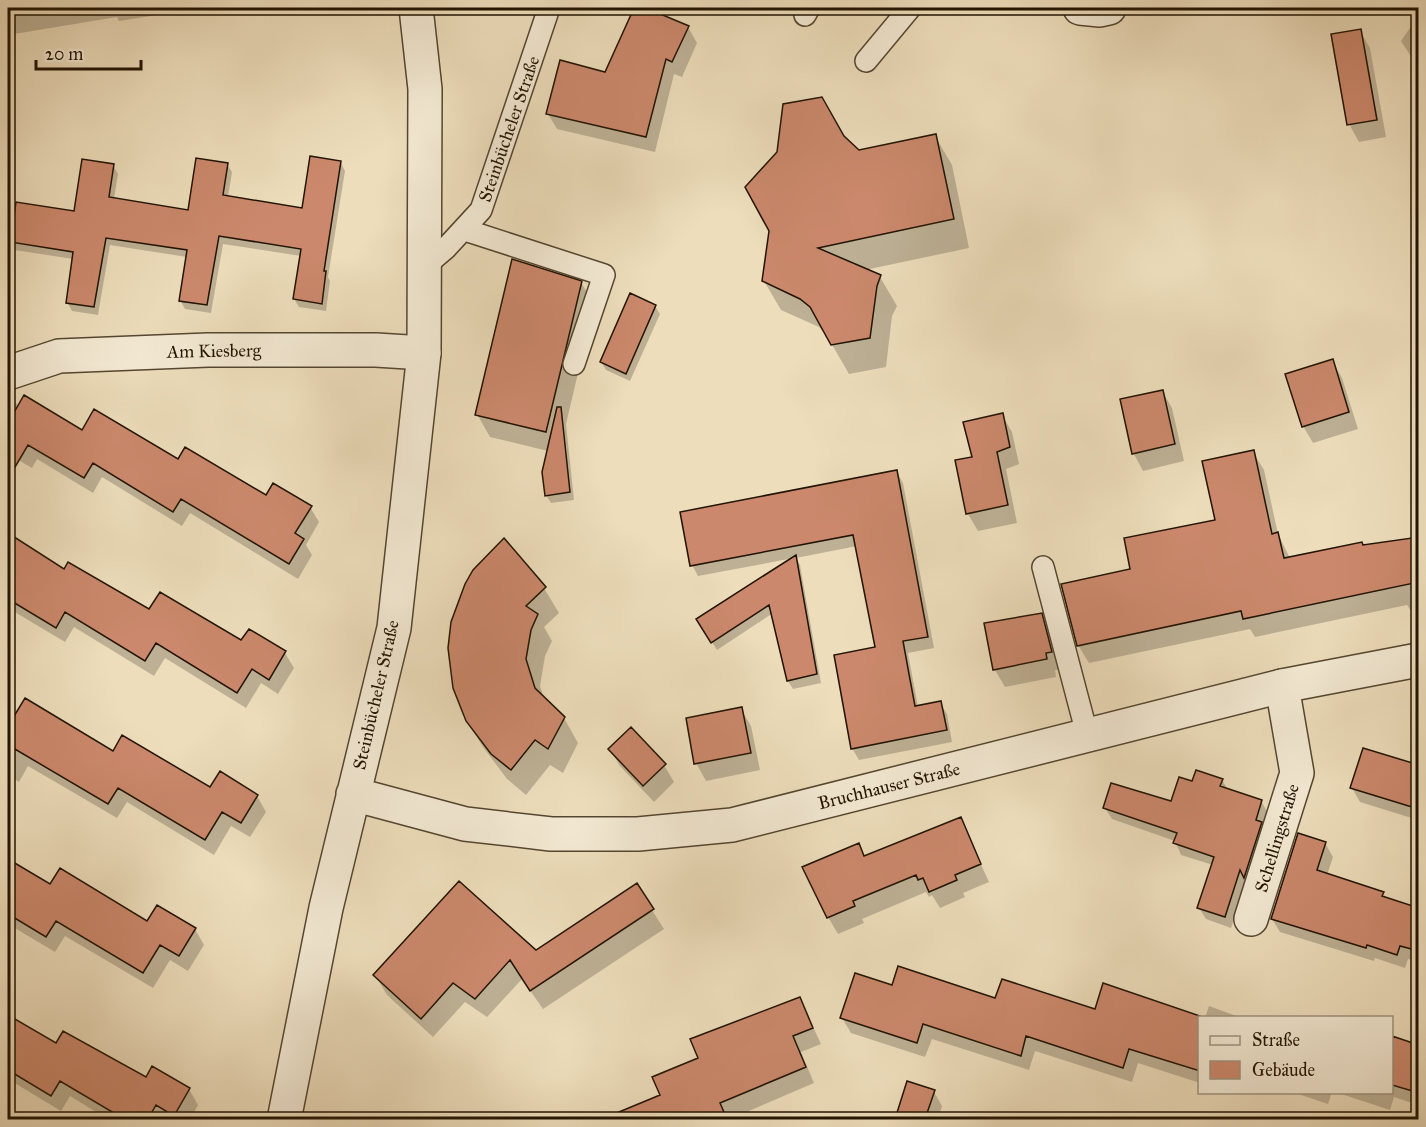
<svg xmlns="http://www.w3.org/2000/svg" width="1426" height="1127" font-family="'IM FELL Great Primer',serif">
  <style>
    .shadow { fill: #0003 }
    .building { fill: #cb886c; stroke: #211301; stroke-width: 1.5 }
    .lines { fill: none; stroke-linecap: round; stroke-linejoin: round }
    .service-casing { stroke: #544630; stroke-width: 24 }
    .minor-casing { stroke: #544630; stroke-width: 36 }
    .tertiary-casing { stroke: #544630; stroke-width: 36 }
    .service { stroke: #f3e9d3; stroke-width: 21 }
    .minor { stroke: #f3e9d3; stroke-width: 33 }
    .tertiary { stroke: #f3e9d3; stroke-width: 33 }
    .labels { text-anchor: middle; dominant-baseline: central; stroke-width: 5; stroke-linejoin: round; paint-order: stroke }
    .street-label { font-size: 18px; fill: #211301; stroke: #f3e9d3 }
  </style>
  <rect width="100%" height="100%" fill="#edddbb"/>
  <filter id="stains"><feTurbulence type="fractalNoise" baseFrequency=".00333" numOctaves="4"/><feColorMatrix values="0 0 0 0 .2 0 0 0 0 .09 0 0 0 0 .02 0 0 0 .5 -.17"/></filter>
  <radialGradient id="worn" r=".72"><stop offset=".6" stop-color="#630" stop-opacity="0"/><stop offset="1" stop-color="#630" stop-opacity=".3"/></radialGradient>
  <path class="shadow" d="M8 8H202L119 21 117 17 8 35Z
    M635 8H642L688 27 697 43 682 77 674 74 655 152 557 129 548 114 606 74Z
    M1418 16V62L1410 55 1401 41Z
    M1360 31 1370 48 1386 137 1359 142 1349 124Z
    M935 136 952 165 969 248 865 270 880 277 897 306 892 316 886 367 849 374 827 336 819 327 781 310 764 281 844 138 859 152Z
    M341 163 345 171 328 277 330 281 326 311 299 307 294 299 301 256 223 244 211 313 185 309 180 300 187 257 110 245 98 315 72 311 67 302 73 259 8 249V202L76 213 113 165 118 174 114 199 189 211 227 164 232 172 228 197 303 209Z
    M581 282 594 305 566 424 574 500 551 503 546 495 548 451 490 437 477 414Z
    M655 306 660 314 630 381 606 370 601 362Z
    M1332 361 1342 378 1358 429 1313 443 1303 426Z
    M1162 391 1172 408 1184 461 1143 471 1134 454 1121 400Z
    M8 392 19 407 83 432 179 461 266 498 310 507 319 522 306 545 312 555 298 579 190 513 182 526 102 477 93 493 37 459 32 468 8 454Z
    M1002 415 1012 432 1019 464 1006 469 1017 523 978 531 968 514 957 461 974 458Z
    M1253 452 1264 470 1278 534 1290 558 1418 539V613L1413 614 1407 605 1255 637 1250 629 1089 663 1078 645 1132 570 1217 521Z
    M896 471 903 483 934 648 908 653 918 707 940 703 947 714 952 742 859 760 852 748 876 648 857 546 796 558 800 565 821 683 793 689 788 681 773 613 717 650 703 628 794 558 698 576 692 565Z
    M8 535 64 571 150 611 242 642 285 653 294 668 278 694 261 683 246 708 165 658 154 676 74 627 65 642 8 608Z
    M544 588 559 613 544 627 552 641 545 656 540 686 544 698 564 718 578 743 563 773 550 765 526 795 507 779 483 747 467 721 449 648Z
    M1041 615 1051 632 1061 669 1055 670 1056 677 1005 687 995 670 986 625Z
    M741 709 751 726 760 770 706 781 696 763Z
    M8 712 210 789 257 796 266 812 250 837 231 826 214 855 127 802 117 818 28 766 19 782 8 775Z
    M610 749 664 765 674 782 654 802 620 766Z
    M1418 767V820L1360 802 1352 788Z
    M1222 780 1228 790 1261 801 1268 813 1231 928 1206 919 1199 908 1213 865 1181 855 1175 841 1112 819 1105 808 1172 803 1193 783Z
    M960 819 989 882 963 893 965 897 940 908 932 895 929 897 926 892 862 919 864 923 838 934 828 917 858 845 865 857Z
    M1325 843 1333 857 1327 875 1383 893 1386 898 1418 909V962L1408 959 1405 968 1375 958 1374 961 1280 932 1272 919Z
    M8 861 51 887 148 923 195 929 204 945 188 971 170 960 153 988 65 936 55 952 8 924Z
    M636 885 664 929 543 1009 522 979 487 1017 465 1002 433 1037 387 995 375 975 536 952Z
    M893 987 1096 1011 1200 1018V1083L1138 1063 1132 1082 1035 1051 1029 1070 932 1039 925 1057 851 1033 842 1018Z
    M800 999 821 1044 801 1052 814 1083 728 1120H606L661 1096 700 1059Z
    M1209 1006 1242 1018H1205Z
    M8 1016 56 1045 146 1079 153 1068 189 1089 198 1105 190 1120H109L70 1096 61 1111 8 1079Z
    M1392 1037 1418 1045V1105L1394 1097 1390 1110 1335 1092H1392Z
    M908 1083 934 1092 942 1106 938 1120H896Z
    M1292 1092H1332L1328 1104Z"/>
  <path class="building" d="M634 8H646L689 26 672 62 666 59 646 137 546 114 560 60 605 72Z
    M1361 29 1377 120 1347 125 1331 34Z
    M822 97 844 136 859 150 936 134 954 219 818 248 881 275 877 286 870 338 831 345 810 307 800 299 762 281 769 231 745 187 777 152 783 104Z
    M310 156 341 161 324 271H326L322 304 293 299 301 249 219 236 207 305 179 301 187 250 106 238 94 307 66 303 73 252 10 242 16 202 74 211 82 159 114 164 109 197 188 210 196 158 228 163 223 195 302 208Z
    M512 259 582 281 546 432 475 415Z
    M630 293 656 305 626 374 600 362Z
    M1333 359 1349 412 1302 427 1285 374Z
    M1163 390 1175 444 1132 454 1120 399Z
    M24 395 82 430 94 409 178 459 185 447 266 495 273 483 312 506 295 533 304 539 289 564 181 499 173 512 93 463 84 478 28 445 8 479V423Z
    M557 407H561L570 492 545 496 542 472Z
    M1003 413 1010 447 997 452 1008 505 966 514 955 460 972 457 963 422Z
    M1254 450 1272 534 1278 532 1284 558 1362 542 1363 545 1419 537V582L1243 619 1241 611 1077 646 1061 584 1130 569 1124 538 1215 520 1202 461Z
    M897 470 928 637 903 641 909 674 915 706 941 701 947 730 851 749 834 655 875 647 853 535 690 566 680 512Z
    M8 533 64 569 68 562 149 609 160 592 241 640 249 629 286 651 269 680 252 669 237 693 156 643 145 661 65 612 56 628 8 599Z
    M504 538 546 587 526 606 538 614 531 630 526 659 535 688 565 717 548 749 535 740 511 770 491 754 466 721 453 688 448 648 451 622 465 584 473 570Z
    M796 555 817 674 787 681 769 605 711 643 696 619Z
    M1042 613 1052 652 1046 653 1047 659 993 670 984 623Z
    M25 698 113 751 122 735 210 787 220 771 258 795 241 823 222 812 205 840 118 788 108 804 8 745V726Z
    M742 707 751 753 694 764 686 718Z
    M631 727 666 764 643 786 608 749Z
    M1363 748 1419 765V785L1412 807 1350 788Z
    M1196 770 1223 779 1220 786 1262 800 1256 820 1262 822 1244 878 1240 870 1225 917 1197 908 1214 857 1173 843 1177 833 1103 808 1111 783 1171 801 1179 777 1192 781Z
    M961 817 981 864 955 875 957 880 929 892 923 878 918 880 916 875 853 901 855 906 827 918 802 867 859 843 864 856Z
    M1298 833 1326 842 1317 870 1384 892 1382 896 1419 908V951L1400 946 1397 955 1367 945 1366 948 1271 919Z
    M8 859 50 884 60 868 147 921 157 905 196 928 179 956 160 945 143 973 56 921 46 937 8 914Z
    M459 881 536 950 637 883 654 909 530 991 510 960 475 999 453 983 421 1019 373 975Z
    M898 966 995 998 1002 979 1095 1009 1103 983 1200 1016V1071L1129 1049 1123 1068 1026 1036 1021 1056 923 1024 917 1043 840 1018 855 973 892 985Z
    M800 997 813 1028 793 1036 806 1067 720 1103 727 1119H602L660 1095 652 1077 698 1058 690 1039Z
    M8 1015 56 1043 63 1031 146 1077 152 1066 190 1088 174 1116 156 1105 148 1119H124L60 1081 51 1096 8 1070Z
    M1392 1036 1419 1045V1093L1392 1085Z
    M907 1081 935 1090 925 1119H895Z"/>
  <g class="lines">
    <defs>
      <path id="service" d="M805 15 809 8
        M866 61 910 8
        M465 230 604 275 574 364
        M426 265 446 248 481 210 549 8
        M1043 567 1087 734"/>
      <path id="minor" d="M1080 8 1100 10 1109 8
        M8 373 59 356 208 350H376L424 353
        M1251 919 1297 773 1282 686"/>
      <path id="tertiary" d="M353 794 465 824 551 834H638L732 825 1282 686 1418 660
        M284 1120 326 908 394 628 424 353 425 89 416 8"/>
    </defs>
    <use href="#service" class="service-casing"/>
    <use href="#minor" class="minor-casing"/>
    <use href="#tertiary" class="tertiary-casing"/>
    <use href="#service" class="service"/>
    <use href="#minor" class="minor"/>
    <use href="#tertiary" class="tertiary"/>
  </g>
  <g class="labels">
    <g class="street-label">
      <text transform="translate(509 129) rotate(-71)">Steinbücheler Straße</text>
      <text transform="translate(214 351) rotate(-1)">Am Kiesberg</text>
      <text transform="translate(376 695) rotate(-77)">Steinbücheler Straße</text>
      <text transform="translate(889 786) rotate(-14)">Bruchhauser Straße</text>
      <text transform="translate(1277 838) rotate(-73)">Schellingstraße</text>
    </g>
  </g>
  <rect width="1426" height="1127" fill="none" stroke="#edddbb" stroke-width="30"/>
  <rect x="9" y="9" width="1408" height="1109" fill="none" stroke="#211301" stroke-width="3"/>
  <rect x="15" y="15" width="1396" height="1097" fill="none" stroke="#211301" stroke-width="1.5"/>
  <rect x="1198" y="1016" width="195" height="78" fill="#f3e9d3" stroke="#9f937f" stroke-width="1.5"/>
  <rect x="1210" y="1036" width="30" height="9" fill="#f3e9d3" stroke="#9f937f" stroke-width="1.5"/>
  <text x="1252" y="1046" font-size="18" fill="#211301">Straße</text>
  <rect x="1210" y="1061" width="30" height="18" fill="#cb886c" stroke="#9f937f" stroke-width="1.5"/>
  <text x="1252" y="1076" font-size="18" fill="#211301">Gebäude</text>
  <path d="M36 60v9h105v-9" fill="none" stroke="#211301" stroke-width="3"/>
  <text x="45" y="60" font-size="18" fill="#211301" stroke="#f3e9d3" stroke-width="4.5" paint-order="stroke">20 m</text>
  <rect width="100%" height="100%" filter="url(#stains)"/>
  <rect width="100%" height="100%" fill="url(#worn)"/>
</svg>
